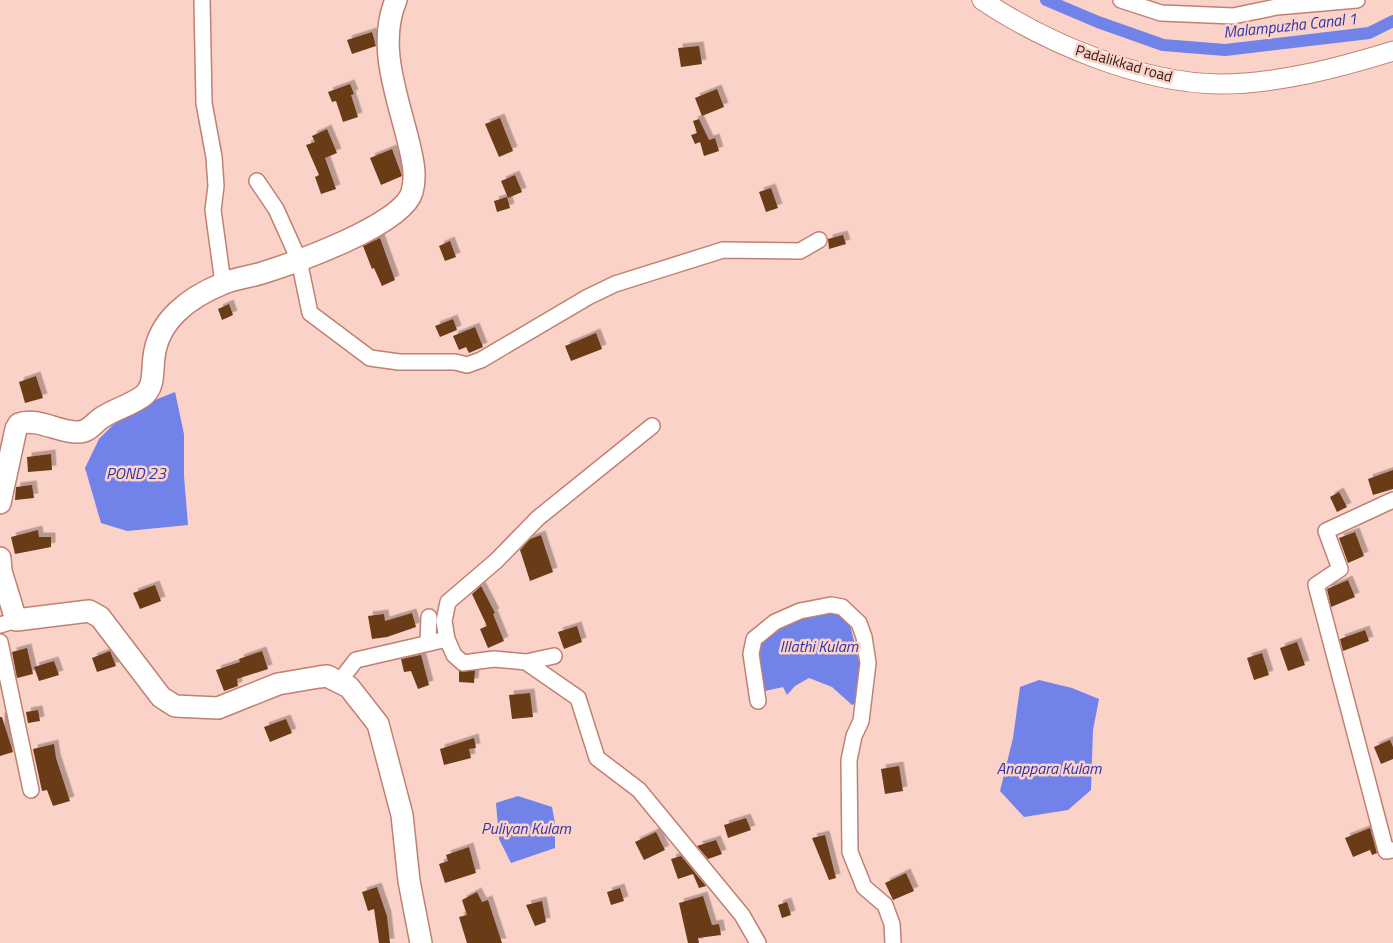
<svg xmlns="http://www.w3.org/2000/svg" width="1393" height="943" font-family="'Titillium Web',sans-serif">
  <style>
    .water { fill: #7183e8 }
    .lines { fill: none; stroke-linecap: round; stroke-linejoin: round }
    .canal { stroke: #7183e8; stroke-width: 12 }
    .building { fill: #693a19; filter: url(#shadow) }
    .minor-casing { stroke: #bf8172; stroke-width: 18 }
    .tertiary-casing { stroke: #bf8172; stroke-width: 21 }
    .secondary-casing { stroke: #bf8172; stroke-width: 24 }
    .minor { stroke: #fff; stroke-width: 15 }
    .tertiary { stroke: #fff; stroke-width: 19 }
    .secondary { stroke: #fff; stroke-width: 21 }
    .labels { text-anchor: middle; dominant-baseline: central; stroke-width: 5; stroke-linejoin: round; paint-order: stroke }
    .street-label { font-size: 15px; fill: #2f1711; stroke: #fbd2c8 }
    .water-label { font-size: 16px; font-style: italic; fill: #3134a8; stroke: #fbd2c8 }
  </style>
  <defs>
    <filter id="shadow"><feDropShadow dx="4.5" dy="-4.5" stdDeviation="0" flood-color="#0004"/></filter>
  </defs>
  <rect width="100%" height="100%" fill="#fbd2c8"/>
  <path class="water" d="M175 392 184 434V476L188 525 127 531 101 523 85 468 99 439 123 415 146 407 155 400Z
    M835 605 850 625 859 661 861 701 852 705 832 687 809 678 795 686 787 695 783 687 765 691 760 681 756 641 786 623Z
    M1039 680 1072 688 1099 699 1093 730 1091 790 1068 810 1024 817 1000 791 1013 738 1020 687Z
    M518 796 552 807 555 823V848L511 863 499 839 496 803Z"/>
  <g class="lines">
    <path class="canal" d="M1046 0 1098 22 1163 45 1225 50 1369 33 1393 21"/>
  </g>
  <path class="building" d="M372 32 376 46 352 54 347 40Z
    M699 46 702 64 681 67 678 48Z
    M350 84 354 94 351 95 358 117 343 122 336 101 332 102 328 92Z
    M717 89 724 107 702 116 695 98Z
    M500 118 513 151 499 157 485 124Z
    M699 119 709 140 715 138 719 151 704 156 700 142 695 144 691 135 697 133 693 121Z
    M327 129 337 153 325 158 336 189 321 194 315 177 319 175 306 145 315 142 312 136Z
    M392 149 402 176 381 185 370 158Z
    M515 175 522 192 508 198 501 181Z
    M771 188 778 208 766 212 759 192Z
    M507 197 510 208 497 212 494 201Z
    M843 235 846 244 829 249 828 239Z
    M380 238 395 280 382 286 374 268 372 269 363 246Z
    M450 241 456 257 445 261 439 246Z
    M229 304 233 315 222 320 218 309Z
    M453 319 457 330 440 337 435 326Z
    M475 327 483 347 469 353 466 347 459 350 453 336Z
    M596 333 602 349 571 361 565 346Z
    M36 376 43 398 25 403 19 382Z
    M51 454 52 470 28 472 27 457Z
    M1393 470V489L1373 495 1368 479Z
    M32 485 34 498 15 500 16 487Z
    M1339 492 1347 507 1337 512 1330 497Z
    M38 530 39 537H51V547L15 554 11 537Z
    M1355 532 1364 556 1348 563 1339 538Z
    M541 535 553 572 530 581 520 550 530 539Z
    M1348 580 1355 597 1331 607 1327 589Z
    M155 585 161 601 140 609 133 593Z
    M481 586 495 613 493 614 504 641 488 648 480 629 487 626 472 594Z
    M412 613 416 627 387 637 372 639 368 616 384 614 385 621Z
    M577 626 582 642 564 649 558 632Z
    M1365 630 1369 641 1343 651 1340 639Z
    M1297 642 1305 665 1288 671 1280 648Z
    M27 648 33 674 17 678 12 652Z
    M110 651 116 666 97 672 92 658Z
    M262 651 268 669 237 679 238 686 224 691 216 670 240 662 239 659Z
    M1262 653 1269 675 1254 680 1247 658Z
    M421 655 429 685 418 689 411 671 404 672 401 659Z
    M54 661 59 675 39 681 34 667Z
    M459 671H475L474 683 459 682Z
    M530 693 533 717 512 719 509 695Z
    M38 710 40 721 28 723 26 712Z
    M0 717H2L13 752 0 756Z
    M286 719 292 733 270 742 264 727Z
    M474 738 476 748 469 749 471 758 444 765 440 749Z
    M1390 740 1393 747V759L1381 764 1374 747Z
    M54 744 56 758 70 801 53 806 47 790 42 791 33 749Z
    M899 766 903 791 885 794 881 769Z
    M746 818 751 830 728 838 724 825Z
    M1370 828 1377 853 1372 855 1370 850 1353 857 1345 838Z
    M656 832 665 850 644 860 635 842Z
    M825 835 836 878 829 880 812 838Z
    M716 840 722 854 708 859 697 846Z
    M469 847 476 873 445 883 439 864 448 861 446 855Z
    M681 856 706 886 699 888 693 874 678 879 671 859Z
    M906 873 914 891 893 900 885 883Z
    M377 887 387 916 390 943H379L374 909 368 911 362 892Z
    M620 888 624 901 611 905 607 892Z
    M477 892 482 902 488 900 502 943H467L459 917 467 915 462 900Z
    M703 896 712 925 719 924 721 935 698 938 699 943H688L679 903Z
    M542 901 546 922 535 926 526 905Z
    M787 902 791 915 782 918 778 905Z"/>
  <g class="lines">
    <defs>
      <path id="minor" d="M202 0 204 103 214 157 216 186 213 210 223 283
        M1121 0 1161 13 1233 16 1277 7 1357 0
        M257 181 276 209 299 260 310 313 370 358 399 362H455L467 365 481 360 588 297 615 284 723 250 800 251 819 240
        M652 426 538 518 496 561 448 602 444 621 447 639 454 655 463 663 494 659 526 662 578 698 597 758 639 790 742 915 758 943
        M1393 500 1326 531 1340 569 1316 585 1386 851 1393 850
        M0 625 16 620
        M0 642 31 790
        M428 642 429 617
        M526 662 554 656
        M339 682 356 660 447 639
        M758 701 751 654 754 639 775 622 800 611 831 605 842 607 859 623 864 637 868 663 861 721 854 736 849 760 850 852 864 887 885 905 892 924 893 943"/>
      <path id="tertiary" d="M982 0C1046 43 1141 83 1219 84 1277 84 1338 68 1393 51"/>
      <path id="secondary" d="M0 503 16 429 19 424C37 417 60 433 78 432 90 432 94 422 103 417 115 409 131 405 143 396 155 387 152 370 154 357 158 320 190 297 222 284 235 278 249 277 262 273 294 263 403 225 412 192 417 174 412 157 408 140 397 95 377 45 396 0
        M0 558 1 571 16 620 89 611 100 617 161 697 175 706 218 708 278 684 319 677 327 676 349 687 378 724 402 815 409 881 421 943"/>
    </defs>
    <use href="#minor" class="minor-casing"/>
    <use href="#tertiary" class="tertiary-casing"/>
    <use href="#secondary" class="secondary-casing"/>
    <use href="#minor" class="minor"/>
    <use href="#tertiary" class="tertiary"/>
    <use href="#secondary" class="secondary"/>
  </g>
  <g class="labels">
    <g class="street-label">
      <text transform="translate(1124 63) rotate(16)">Padalikkad road</text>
    </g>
    <g class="water-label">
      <text transform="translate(1290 25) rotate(-6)">Malampuzha Canal 1</text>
      <text x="136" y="473">POND 23</text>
      <text x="819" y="646">Illathi Kulam</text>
      <text x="1049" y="768">Anappara Kulam</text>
      <text x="526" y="828">Puliyan Kulam</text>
    </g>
  </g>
</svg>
